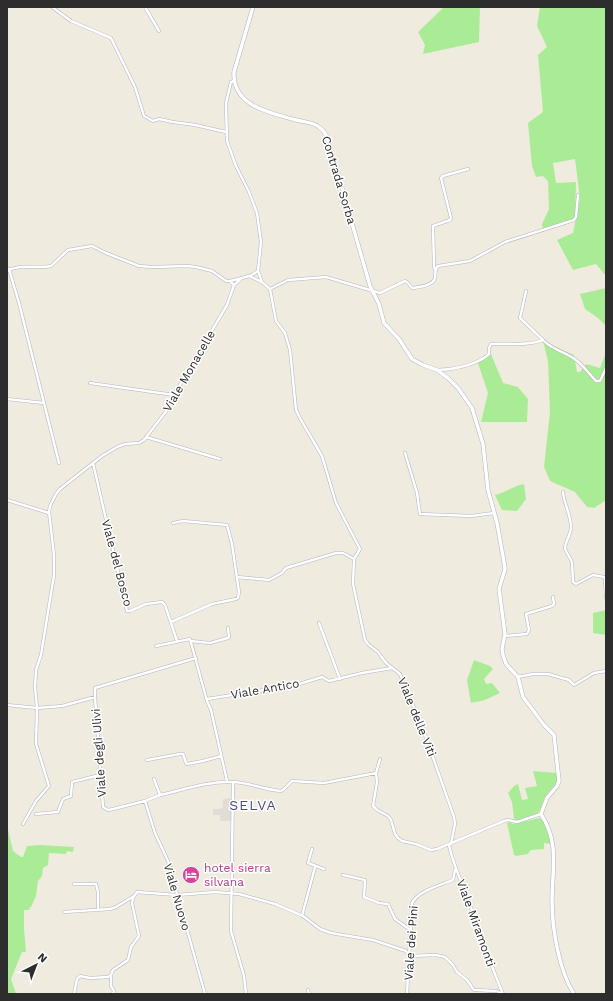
<svg xmlns="http://www.w3.org/2000/svg" width="613" height="1001" font-family="'Work Sans',sans-serif">
  <style>
    .green { fill: #aaec96 }
    .plaza { fill: #dfddd6 }
    .lines { fill: none; stroke-linecap: round; stroke-linejoin: round }
    .street-casing { stroke: #b3b3c2; stroke-width: 3.5 }
    .secondary-casing { stroke: #b3b3c2; stroke-width: 4.5 }
    .street { stroke: #fff; stroke-width: 2.5 }
    .secondary { stroke: #fff; stroke-width: 3.5 }
    .labels { text-anchor: middle; dominant-baseline: central; stroke-width: 3; stroke-linejoin: round; paint-order: stroke }
    .street-label { font-size: 12px; fill: #2d2d2d; stroke: #fff }
    .hotel-label { font-size: 12px; fill: #b23c85; stroke: #fff; text-anchor: start }
    .quarter-label { font-size: 14px; letter-spacing: 1px; fill: #484c84; stroke: #fff }
  </style>
  <rect width="100%" height="100%" fill="#f0ebdf"/>
  <path class="green" d="M444 7H480L479 42 423 54 425 45 418 32Z
    M540 7H606V276L596 264 573 270 557 240 573 233 580 198 575 159 553 163 556 183 576 182 575 218 573 220 543 230 542 224 549 209 548 181 543 176 536 177 532 166 528 123 543 112 538 55 547 47 537 26Z
    M606 288V326L598 318 585 309 580 294Z
    M543 341 574 355 577 372H580L586 364 600 368 606 352V500L594 508 587 507 575 492 550 481 544 467 550 412 548 361Z
    M491 354 503 383 518 387 528 399 527 422H481L488 393 478 363Z
    M524 484 526 499 517 511 502 510 495 495C507 492 513 486 524 484Z
    M606 610V635L593 633V613Z
    M474 660 490 666 493 669 484 679 486 684 492 683 500 693 485 700 471 703 467 680Z
    M533 771 557 773C559 788 554 784 547 794 538 807 546 811 528 818 523 819 520 821 515 820L514 818 512 802 508 793 514 786 518 784 522 800 528 799 525 788 537 786Z
    M540 818C548 823 549 835 551 844L544 843V849L531 850 528 854 516 856 514 855 507 823 510 822 513 824Z
    M7 825 13 851 21 857H23L27 846 40 845 74 847 73 852 67 851 66 854 49 853 48 865 43 868 42 876 38 881 36 896 31 907H30L29 910H24V928L26 952H22L11 979 16 994H7Z"/>
  <path class="plaza" d="M231 798V821H220V815H213V809H219L223 807V799Z"/>
  <g class="lines">
    <defs>
      <path id="street" d="M52 7 71 21 111 38 135 87 144 116 153 121 159 119 173 122 195 125 226 132
        M145 7 159 31
        M234 81 231 82 226 103 227 141 236 166 249 192 257 213 261 242 258 271 262 282
        M9 269 19 303 59 463
        M435 270 434 266 433 226 450 220 451 218 441 178 443 176 468 169
        M7 271C21 263 36 269 51 266L68 250 92 246 106 253 139 266 153 267 187 266 196 267 212 271 226 281H230L234 285
        M250 276 258 271
        M230 281 242 278
        M270 289 276 321 285 333 290 350 296 410 301 420 322 456 336 503 360 549 354 559 353 584 365 640 369 645 378 652 386 663 400 674 423 729 454 817 455 824 451 844
        M270 289 288 280 326 277 380 293 405 281 407 282 412 288C419 287 433 286 435 278 436 273 434 270 438 266L470 261 505 242 574 220 576 217 578 195
        M526 291 520 318 543 340
        M437 370C442 369 446 370 450 369 463 367 480 362 489 354V348L491 344C508 343 528 346 543 340 552 350 566 352 576 360 584 366 589 374 596 381H600L606 368
        M90 383 174 395
        M7 399 44 403
        M146 437 220 459
        M405 453 417 493 420 514 471 516 494 513
        M93 463 127 611H130L146 604 162 602 165 605 177 641
        M563 492C564 504 571 515 571 527 571 535 565 541 565 549L572 562 573 582 576 584 593 575 604 577 605 579 606 598
        M7 500 49 513
        M237 577 269 580 282 573 286 568 336 553H343L354 559
        M171 622 212 604 236 599 238 598 239 592 232 544 227 525 183 521 173 523
        M319 623 340 679
        M505 636 527 634 529 630 526 614 552 606 554 604 553 597
        M191 641 210 643 228 638 229 637 228 628
        M156 646 190 639 207 701 211 710 227 781
        M518 677 533 674H548L569 680 574 685 594 673 606 671
        M95 697 103 807 108 810 113 809 145 801 160 795 154 779
        M207 699 296 685 322 677 329 681 362 673 392 668
        M7 705 37 708 62 706 95 697V688L196 658
        M380 759 376 773 377 782 373 806 377 810 388 816 391 820 395 834 398 838 402 841 416 844 431 850 437 849 504 821 508 820 517 822 541 814
        M147 760 180 754H183L186 763 187 764 203 761 221 756
        M233 782 231 931 244 976 246 994
        M160 795C183 790 208 781 232 782 249 782 264 790 281 791L284 789 292 781 324 783 376 773
        M145 801 155 833 168 861 205 994
        M36 814 58 812 63 799 71 796 72 782 100 775
        M23 824 36 801 49 786 36 744 37 708 35 687 36 670 41 655 54 575V555L49 512 50 506 56 494 60 489 102 456 117 447 125 444 139 443 144 440 167 410 174 395 227 305 234 285 242 278 249 276 262 282 270 289
        M449 845C453 864 461 881 468 899 479 931 490 963 503 994
        M312 849 308 863 324 869
        M343 875 365 880 364 897 379 903 388 904 395 919 409 929H411
        M74 884H96L98 892V910
        M64 912 110 909 116 907 134 896
        M302 916 315 867
        M409 956 436 955 445 957 453 965 457 972 467 980 474 990 497 991 502 994
        M111 976V986L114 991 113 994
        M308 990 309 994
        M74 994 77 979 80 976 90 978 108 977 111 975 113 970 128 960 131 947 139 936 132 903 133 898 137 892 177 895 215 892 239 894 275 904 303 916 320 929 331 933 373 940 406 951 409 956
        M407 994 412 903C418 891 441 885 453 880L455 870"/>
      <path id="secondary" d="M253 7 234 72C232 106 270 113 296 120 304 122 313 122 319 127 325 131 327 136 329 143L370 286 379 304 384 323 399 339 412 359 423 365 437 370 448 378 458 388 472 408 483 444 488 490 497 523 504 562 505 569 499 589 505 634 502 649 503 655 506 664 518 677 523 697 544 725 554 735 559 781 557 786 547 798 541 814C560 844 552 869 552 901 552 928 559 971 574 994"/>
    </defs>
    <use href="#street" class="street-casing"/>
    <use href="#secondary" class="secondary-casing"/>
    <use href="#street" class="street"/>
    <use href="#secondary" class="secondary"/>
  </g>
  <defs>
    <symbol id="hotel-disc" viewBox="-11 -11 22 22"><circle r="9.5" fill="#d1479c" stroke="#fff"/><path d="M-6-4.5h1.5V1H6V5H4.5V3h-9V5H-6ZM-4 0a1.8 1.8 0 1 1 3.6 0ZM.5 0V-2.5h3Q6-2.5 6 0Z" fill="#fff"/></symbol>
  </defs>
  <g fill-rule="evenodd">
    <use href="#hotel-disc" x="181" y="865" width="20" height="20"/>
  </g>
  <g class="labels">
    <g class="street-label">
      <text transform="translate(339 180) rotate(73)">Contrada Sorba</text>
      <text transform="translate(189 371) rotate(-60)">Viale Monacelle</text>
      <text transform="translate(117 563) rotate(75)">Viale del Bosco</text>
      <text transform="translate(265 689) rotate(-10)">Viale Antico</text>
      <text transform="translate(417 717) rotate(68)">Viale delle Viti</text>
      <text transform="translate(99 753) rotate(-94)">Viale degli Ulivi</text>
      <text transform="translate(177 897) rotate(74)">Viale Nuovo</text>
      <text transform="translate(476 923) rotate(70)">Viale Miramonti</text>
      <text transform="translate(411 943) rotate(-86)">Viale dei Pini</text>
    </g>
    <g class="hotel-label">
      <text x="204" y="868">hotel sierra<tspan x="204" dy="14">silvana</tspan></text>
    </g>
    <g class="quarter-label">
      <text x="253" y="805">SELVA</text>
    </g>
  </g>
  <rect width="613" height="1001" fill="none" stroke="#2d2d2d" stroke-width="16"/>
  <g transform="translate(36 965) rotate(42)" stroke="#ffffff" stroke-width="3" paint-order="stroke">
  <path d="M0-3L7 15L0 10L-7 15Z" fill="#2d2d2d"/>
  <text y="-6" font-size="11" font-weight="bold" text-anchor="middle" fill="#2d2d2d">N</text>
  </g>
</svg>
